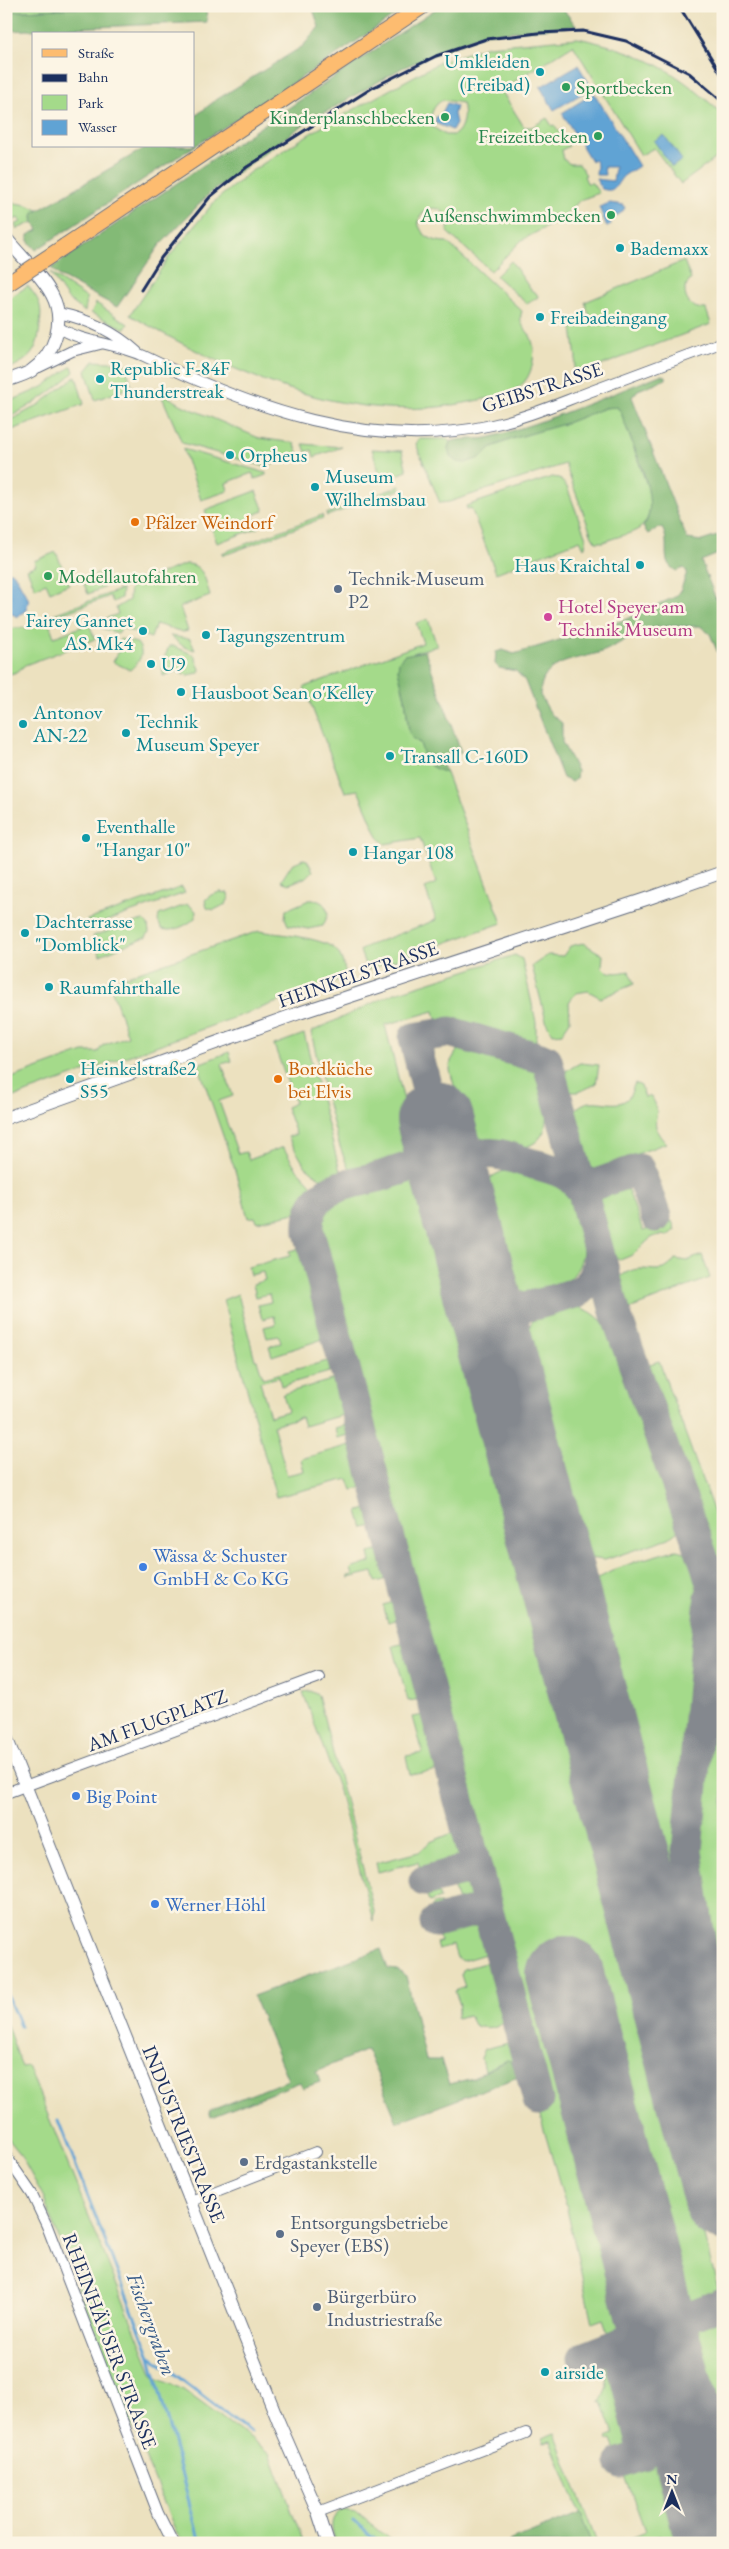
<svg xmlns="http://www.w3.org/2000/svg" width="729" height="2549" font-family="'EB Garamond',serif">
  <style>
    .green { fill: #a4da8a; stroke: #608474; fill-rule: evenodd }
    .forest { fill: #83ba76; stroke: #4f746a }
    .water { fill: #60a3d4; stroke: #3e6999 }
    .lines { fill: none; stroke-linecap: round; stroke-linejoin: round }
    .stream { stroke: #60a3d4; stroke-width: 3 }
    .taxiway { stroke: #84888e; stroke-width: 31 }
    .runway { stroke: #84888e; stroke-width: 78 }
    .minor-casing { stroke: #646d80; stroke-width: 12 }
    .tertiary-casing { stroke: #646d80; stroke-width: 14 }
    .primary-casing { stroke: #646d80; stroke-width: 17 }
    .minor { stroke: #fff; stroke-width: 10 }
    .tertiary { stroke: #fff; stroke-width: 12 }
    .primary { stroke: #fdbc6f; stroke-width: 15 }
    .rail { stroke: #1b2f5e; stroke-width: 3 }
    .primary-bridge-casing { stroke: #646d80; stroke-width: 17; stroke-linecap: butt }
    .primary-bridge { stroke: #fdbc6f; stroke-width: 15 }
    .culture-dot { fill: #0f9aa8; stroke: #fcf5e5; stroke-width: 2 }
    .leisure-dot { fill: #2e9e5b; stroke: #fcf5e5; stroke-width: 2 }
    .food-dot { fill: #e8710a; stroke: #fcf5e5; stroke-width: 2 }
    .service-dot { fill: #5c6f8a; stroke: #fcf5e5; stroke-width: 2 }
    .hotel-dot { fill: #d1479c; stroke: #fcf5e5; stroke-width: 2 }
    .shop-dot { fill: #3f7fe0; stroke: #fcf5e5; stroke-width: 2 }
    .labels { text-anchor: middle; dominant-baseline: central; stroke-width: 5; stroke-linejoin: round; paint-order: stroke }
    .culture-label { font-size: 20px; fill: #0d838f; stroke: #fcf5e5; text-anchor: start }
    .leisure-label { font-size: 20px; fill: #27864d; stroke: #fcf5e5; text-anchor: end }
    .street-label { font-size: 20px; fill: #1b2f5e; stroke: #fcf5e5 }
    .food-label { font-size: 20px; fill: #c56008; stroke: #fcf5e5; text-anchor: start }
    .service-label { font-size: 20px; fill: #4e5e75; stroke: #fcf5e5; text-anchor: start }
    .hotel-label { font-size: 20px; fill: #b23c85; stroke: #fcf5e5; text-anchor: start }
    .shop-label { font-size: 20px; fill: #366cbe; stroke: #fcf5e5; text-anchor: start }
    .water-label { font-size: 21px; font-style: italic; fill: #335887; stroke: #fcf5e5 }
  </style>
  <rect width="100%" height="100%" fill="#fcf5e5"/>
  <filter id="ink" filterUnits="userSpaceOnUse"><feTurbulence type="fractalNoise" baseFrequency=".02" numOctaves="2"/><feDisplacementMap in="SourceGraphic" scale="10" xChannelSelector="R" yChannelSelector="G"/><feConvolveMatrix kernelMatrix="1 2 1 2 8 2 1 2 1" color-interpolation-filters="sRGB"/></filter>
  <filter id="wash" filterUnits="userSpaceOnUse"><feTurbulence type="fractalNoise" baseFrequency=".0096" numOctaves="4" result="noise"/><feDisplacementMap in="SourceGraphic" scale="20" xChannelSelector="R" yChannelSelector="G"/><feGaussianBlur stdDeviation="1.12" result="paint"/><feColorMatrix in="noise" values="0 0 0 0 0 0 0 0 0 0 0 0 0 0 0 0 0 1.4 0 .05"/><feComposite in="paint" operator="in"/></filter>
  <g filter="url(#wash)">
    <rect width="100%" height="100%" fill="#ece1bf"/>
    <path class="green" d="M6 6H112L6 12Z
      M578 38C642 52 675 69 723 115V153L681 184 654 148 641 155 573 45 501 90 524 127H532L547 118 552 126 554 125 569 146 562 150 564 160 570 164H579L586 175 584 176 587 183H592L599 193 580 200 563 218 522 240 491 271 447 232 450 223 441 210C430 205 422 212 418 221 420 236 433 242 447 242L522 311C518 322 523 326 529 334 537 346 534 370 525 381 514 396 493 397 474 401 352 429 235 375 130 315L169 257 215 201 250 172 311 133 440 62 488 46ZM443 100 462 103C465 113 464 129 454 135H445L430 125C430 114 434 104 443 100Z
      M9 202 27 205 40 211 32 218 33 222 17 229 15 225 21 222 18 218 12 221 6 212V204Z
      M511 261 531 290 537 294 538 297 527 304 496 276Z
      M684 261 691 279 685 287C684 302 692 309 706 309L711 324 573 376 576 358 572 328 591 320 585 302Z
      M50 273 87 298 85 312 68 299Z
      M28 286C41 302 42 306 40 326 37 353 31 359 6 370V300Z
      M96 303 128 324 125 329 91 313Z
      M94 361 125 363 132 387 95 400 86 371Z
      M72 366 74 372C54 391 31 406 6 419V403L43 387Z
      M76 376 84 404 6 432V423L40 404Z
      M160 392 182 405 259 438 294 443 299 454 266 467 182 443Z
      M612 406 617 407 621 412 650 494C652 534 635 530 603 542H596L592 536 565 464 449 502 440 503 416 444 419 439H447L450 442 448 448 486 453 492 447 512 439Z
      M303 444 342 447 314 457 312 450 306 452Z
      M183 449 266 473V475L255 479 252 473 226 483 228 491 201 500Z
      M372 449 402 451 407 471 382 481Z
      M552 477 559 478 567 487 586 538 585 547 584 548 580 540 496 573 471 508 467 509 466 506Z
      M400 486 401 489 327 516 326 514Z
      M256 491 264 511 253 515 258 528 217 543 205 510Z
      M322 515 323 518 230 553 223 555 222 553Z
      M56 552 69 584 50 592 46 583 35 588 27 569 36 565 34 561Z
      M186 564C204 564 206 582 210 596L180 607 188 631 183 632 156 624 151 638 122 628 118 633 101 628 96 622 118 614 116 608 129 600 130 585Z
      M98 573 104 577 106 584 103 588 88 594 84 584Z
      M122 589 121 598 113 602 110 596 48 619V616Z
      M428 619 437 646 415 652 398 670 405 698 409 732 413 739 420 743C424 755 434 769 446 773L502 923 367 970 360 951 367 946 436 920 425 888 436 883 420 838 385 844 378 837 358 790 345 792 304 687 423 643 416 623Z
      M48 620 54 637 89 624 95 639 25 665 17 672 6 675V648L10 637 6 631 15 628H28Z
      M170 636 190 639 195 650 184 647Z
      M120 639 137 643C146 654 139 662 130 670L113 662 118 653Z
      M169 646H173L194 655 200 669 199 673 188 675 175 672 163 676 162 664Z
      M303 859 307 860 313 871 307 877 289 884 281 881 292 864Z
      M182 887 185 893 90 927 87 920Z
      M220 892 228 893 229 898 226 904 214 910 207 908 205 900 211 895Z
      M309 900C320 899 327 904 328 915L323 926 308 929 288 925 285 918 286 910Z
      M188 904 196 911 195 918C188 925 170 934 161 928L158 921 159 915Z
      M139 921H144L148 925 149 932 146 937 100 955 93 936Z
      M259 931C277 934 321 937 335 949 342 955 344 968 347 977L6 1100V1080L83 1052H98L103 1045 128 1036 109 982Z
      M583 943 603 955 602 967C608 975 619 973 629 971L634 984 601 998 588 991 576 993 569 1002 570 1021 562 1033 553 1034 547 1024 532 966 548 955 563 956 570 946Z
      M515 955 522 959 536 1022V1041L527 1045 520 1044 437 1022 434 1011 385 1025 416 1149C415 1153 413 1157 410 1159 400 1166 362 1176 352 1173 338 1158 317 1057 311 1032L392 994Z
      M304 1034 340 1171C338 1178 334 1184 326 1183L305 1166 288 1137 296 1134 286 1107 295 1103 274 1045Z
      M467 1047C478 1045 487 1050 497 1052 511 1056 524 1059 535 1070 541 1076 544 1084 546 1093 553 1125 542 1156 503 1146 485 1142 473 1136 463 1120L450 1070 451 1061 457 1051Z
      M229 1052 232 1061 222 1064 233 1096 219 1101 238 1154 246 1152 249 1160 283 1147 296 1168 313 1186 314 1192 303 1211 257 1222 255 1217 248 1218 235 1170 198 1064Z
      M580 1063 599 1065 596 1084 579 1092H567L563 1087 562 1073Z
      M635 1083 641 1086 645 1098 651 1096 657 1111C654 1125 655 1132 666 1143L629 1157 612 1170 598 1173 584 1161 572 1116C585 1089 611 1111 626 1100 632 1095 632 1088 635 1083Z
      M516 1170C536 1176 556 1181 569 1198 576 1205 579 1216 581 1226 591 1269 567 1295 524 1292L504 1277 483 1191C488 1175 501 1170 516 1170Z
      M412 1175 420 1176 426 1184 718 2289V2294L712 2299 614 2337 607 2330 603 2319 592 2323 567 2209 538 2109 547 2106 315 1234C315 1225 315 1215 321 1207 334 1189 389 1180 412 1175Z
      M616 1188 628 1190 643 1231 672 1221 675 1230 667 1236C651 1232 646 1244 635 1253 631 1256 625 1258 620 1260L608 1255 597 1204 604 1193Z
      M305 1247 329 1337 272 1356 269 1346 281 1343 279 1336 267 1338 264 1327 276 1324 274 1316 262 1319 258 1305 271 1302 269 1294 256 1297 253 1284 265 1280 263 1272 250 1275 248 1267 290 1256 289 1251Z
      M702 1255 710 1278 624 1311 615 1282C640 1254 659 1284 675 1259L687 1261Z
      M238 1294 255 1360H257L263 1378 335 1359 336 1370 281 1386 279 1377 260 1382 270 1416 288 1411 283 1394 335 1379 341 1381 349 1413 304 1426 301 1417 273 1425 287 1475 304 1471 301 1459 357 1443 369 1486 352 1490 348 1479 276 1497 223 1300Z
      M566 1306C587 1306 600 1316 611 1333L678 1519V1531L669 1538 605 1560 588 1558 576 1549 523 1346C530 1317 537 1312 566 1306Z
      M659 1361 716 1518 723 1524V1589L644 1366Z
      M352 1423 355 1433 337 1438 335 1428Z
      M374 1508 379 1525 363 1528 358 1511Z
      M385 1549 392 1578 376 1582 373 1572 348 1578V1576L353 1575 351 1569 371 1562 369 1553Z
      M675 1550C702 1550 700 1592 702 1612L680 1847 694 1974 690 1976 588 1591C591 1572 657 1555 675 1550Z
      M399 1601 404 1618 388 1622 383 1605Z
      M410 1642 423 1692 421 1699 408 1701 393 1646Z
      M719 1669 723 1670V1978L700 1896 695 1844 710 1684 714 1671Z
      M310 1691 318 1695 374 1911 373 1921 339 1791 303 1692Z
      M424 1715 431 1722 442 1765 439 1770 410 1775 406 1756 423 1753 413 1717Z
      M455 1832 461 1834 467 1858 463 1865 422 1875 418 1862 378 1872 376 1863 419 1852 430 1842Z
      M464 1877 473 1880 478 1899 474 1904 460 1908 452 1882Z
      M436 1885 440 1898 429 1902 425 1888Z
      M431 1909a6 6 0 1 1 12 0a6 6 0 1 1-12 0Z
      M479 1919 484 1921 492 1952 462 1961 457 1958 453 1945 438 1949 436 1943 440 1941 437 1929Z
      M494 1961C498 1974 507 1997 507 2010 507 2027 487 2031 474 2025L469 2015 456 2018 460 2005 455 1991 465 1987 461 1975 463 1969Z
      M6 2023 22 2067 28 2066 154 2377 182 2389 270 2453 304 2543H184L177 2534 120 2397 42 2194 18 2151 6 2136Z
      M516 2041 534 2110 531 2112 513 2064 502 2062 484 2071 481 2058 485 2049Z
      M715 2312 723 2314V2543H664L661 2535 639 2543H618L645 2532 612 2439 608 2440 607 2437 614 2434 602 2402 600 2403 607 2386 605 2366 617 2360 626 2392 632 2391 626 2360 628 2349Z
      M555 2434 597 2543H591L551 2441 543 2443 542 2439Z
      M343 2510 356 2512 395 2543H336C331 2530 328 2517 343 2510Z"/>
    <path class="forest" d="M112 6H206L207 22 6 31V12Z
      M312 6H408C333 58 256 107 179 156 131 187 83 220 36 250L28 241V235L38 230 32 218 34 213 148 146H194V117L216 100 303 46 319 27Z
      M440 6H561L576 26 484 34 402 68 300 127 210 193 159 246 117 307 61 277 51 268Z
      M660 375 666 376V379L638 390 632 397 687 539 702 541 723 534V552L701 561 723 617V665L710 634 700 626C683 627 662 624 646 630 631 635 618 645 604 651 578 661 541 658 540 695L551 714 562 723V742L577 771 576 779 572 782 563 778 525 681 516 671 499 668 495 664 496 652 503 650 514 654 624 620 675 597 680 592 687 572 684 568 677 571C658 563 672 544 662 528H658L648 534 643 527C664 501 629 441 621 412L617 407 605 408 564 424 512 439 492 447 480 458 465 463 457 462 450 457 448 448 450 442C462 437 478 441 491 437 549 421 605 397 660 375Z
      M425 651 461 752 441 760 446 773C425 765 426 764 420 743L413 739 409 732 405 698 398 670 399 661 404 655Z
      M381 1949 388 1969 397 1970 406 1976 426 2060H441L449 2084 473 2078 507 2060 511 2061 518 2077 397 2122 367 2050 316 2071 320 2082 303 2088 300 2082 211 2117 209 2111 288 2080 253 1996Z
      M580 2513 591 2543H507Z
      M661 2534 664 2543H639Z"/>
    <path class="water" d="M578 65 592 88 554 110 540 87Z
      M594 93 639 166C635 169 629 172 625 175 616 182 617 194 602 189L596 179 613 181 615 167H604L605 175H596L597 165 594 159 591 161 562 113Z
      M447 103 456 106 454 114 456 123 452 130 435 123 436 117 441 115Z
      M664 135 682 160 672 167 654 141Z
      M610 203 623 205 625 208 621 213 610 220 611 225 607 227 599 207Z
      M6 571 14 573 29 600 26 610 17 617 6 610Z"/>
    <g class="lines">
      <path class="stream" d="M6 1993 20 2026
        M58 2120 150 2356 200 2543
        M151 2356 251 2433
        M353 2521 382 2543"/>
      <path class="taxiway" d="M435 1120 414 1038 450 1032 547 1060 616 1315 706 1566 723 1624
        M452 1184 446 1171 431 1163C413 1164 396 1172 378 1177 345 1185 306 1187 309 1232L538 2100
        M582 1189 639 1169 656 1217
        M456 1199C456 1175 469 1150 496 1154 506 1155 516 1159 526 1162 551 1169 570 1170 584 1194
        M477 1279C503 1325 535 1303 576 1293 593 1284 598 1273 598 1254
        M495 1346 501 1323 518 1308
        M424 1881 476 1867
        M435 1922 487 1908
        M664 1983C675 2010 689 2026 720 2024
        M691 2081 693 2052 706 2019 709 1998 687 1851 710 1597
        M617 2345 643 2448 641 2456 621 2463
        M583 2358 723 2303"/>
      <path class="runway" d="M435 1120 723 2202
        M565 1975 715 2543"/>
    </g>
  </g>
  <g filter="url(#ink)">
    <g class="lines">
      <defs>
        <path id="minor" d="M58 313C88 319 115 332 137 352
          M58 327C84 344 116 342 144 356 252 408 370 452 492 425 525 418 557 404 589 392 633 376 678 359 723 342
          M39 367 72 351 100 344
          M6 1793 319 1677
          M6 2156 32 2194 47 2226 158 2513 173 2543
          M191 2201 316 2152
          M318 2512 526 2433"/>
        <path id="tertiary" d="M6 238C21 257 41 274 52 295 66 321 55 354 31 371 24 375 14 378 6 381
          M6 1118 299 1013 649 898 723 872
          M6 1737 279 2423 318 2512 328 2543"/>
        <path id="primary" d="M65 246 423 6"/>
      </defs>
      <use href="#minor" class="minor-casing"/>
      <use href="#tertiary" class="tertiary-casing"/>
      <use href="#primary" class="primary-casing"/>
      <use href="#minor" class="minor"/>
      <use href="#tertiary" class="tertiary"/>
      <use href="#primary" class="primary"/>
      <path class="rail" d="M679 6 723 77
        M141 290 161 258 210 197 247 167 372 88 436 56 486 39 538 33 583 31 626 41 689 73 723 102"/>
      <defs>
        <path id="primary-bridge" d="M6 285 65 246"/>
      </defs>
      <use href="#primary-bridge" class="primary-bridge-casing"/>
      <use href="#primary-bridge" class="primary-bridge"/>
    </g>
  </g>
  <g class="culture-dot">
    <circle cx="540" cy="72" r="5"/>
    <circle cx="620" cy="248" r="5"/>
    <circle cx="540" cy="317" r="5"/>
    <circle cx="100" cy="379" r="5"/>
    <circle cx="230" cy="455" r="5"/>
    <circle cx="315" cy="487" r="5"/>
    <circle cx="640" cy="565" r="5"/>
    <circle cx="143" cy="631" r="5"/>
    <circle cx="206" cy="635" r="5"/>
    <circle cx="151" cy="664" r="5"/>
    <circle cx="181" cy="692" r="5"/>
    <circle cx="23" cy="724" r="5"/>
    <circle cx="126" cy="733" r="5"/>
    <circle cx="390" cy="756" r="5"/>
    <circle cx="86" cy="838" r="5"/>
    <circle cx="353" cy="852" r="5"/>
    <circle cx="25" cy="933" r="5"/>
    <circle cx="49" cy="987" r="5"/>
    <circle cx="70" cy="1079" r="5"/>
    <circle cx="545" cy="2372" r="5"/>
  </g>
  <g class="leisure-dot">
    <circle cx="566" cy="87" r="5"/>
    <circle cx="445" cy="117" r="5"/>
    <circle cx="598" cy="136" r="5"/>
    <circle cx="611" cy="215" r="5"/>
    <circle cx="48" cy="576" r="5"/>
  </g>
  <g class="food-dot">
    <circle cx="135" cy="522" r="5"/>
    <circle cx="278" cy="1079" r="5"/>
  </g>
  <g class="service-dot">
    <circle cx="338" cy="589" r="5"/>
    <circle cx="244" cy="2162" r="5"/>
    <circle cx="280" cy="2234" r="5"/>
    <circle cx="317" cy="2307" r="5"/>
  </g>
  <circle class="hotel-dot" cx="548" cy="617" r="5"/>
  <g class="shop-dot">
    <circle cx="143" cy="1567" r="5"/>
    <circle cx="76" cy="1796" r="5"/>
    <circle cx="155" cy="1904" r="5"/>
  </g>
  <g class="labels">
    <g class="culture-label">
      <text x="530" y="61" text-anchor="end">Umkleiden<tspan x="530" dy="23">(Freibad)</tspan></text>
      <text x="630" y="248">Bademaxx</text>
      <text x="550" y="317">Freibadeingang</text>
      <text x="110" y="368">Republic F-84F<tspan x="110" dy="23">Thunderstreak</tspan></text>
      <text x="240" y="455">Orpheus</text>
      <text x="325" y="476">Museum<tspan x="325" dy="23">Wilhelmsbau</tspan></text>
      <text x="630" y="565" text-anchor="end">Haus Kraichtal</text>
      <text x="133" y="620" text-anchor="end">Fairey Gannet<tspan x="133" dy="23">AS. Mk4</tspan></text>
      <text x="216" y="635">Tagungszentrum</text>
      <text x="161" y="664">U9</text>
      <text x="191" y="692">Hausboot Sean o'Kelley</text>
      <text x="33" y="712">Antonov<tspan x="33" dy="23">AN-22</tspan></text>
      <text x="136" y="721">Technik<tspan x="136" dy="23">Museum Speyer</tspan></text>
      <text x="400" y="756">Transall C-160D</text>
      <text x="96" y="826">Eventhalle<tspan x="96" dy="23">"Hangar 10"</tspan></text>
      <text x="363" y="852">Hangar 108</text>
      <text x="35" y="921">Dachterrasse<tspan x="35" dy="23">"Domblick"</tspan></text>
      <text x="59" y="987">Raumfahrthalle</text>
      <text x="80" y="1068">Heinkelstraße2<tspan x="80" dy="23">S55</tspan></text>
      <text x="555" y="2372">airside</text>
    </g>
    <g class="leisure-label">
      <text x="576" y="87" text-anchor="start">Sportbecken</text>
      <text x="435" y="117">Kinderplanschbecken</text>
      <text x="588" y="136">Freizeitbecken</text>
      <text x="601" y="215">Außenschwimmbecken</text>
      <text x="58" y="576" text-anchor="start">Modellautofahren</text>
    </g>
    <g class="street-label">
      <text transform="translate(542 387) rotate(-18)">GEIBSTRASSE</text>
      <text transform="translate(358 974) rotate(-19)">HEINKELSTRASSE</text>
      <text transform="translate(157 1720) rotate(-20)">AM FLUGPLATZ</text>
      <text transform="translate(184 2134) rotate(68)">INDUSTRIESTRASSE</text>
      <text transform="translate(110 2341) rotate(69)">RHEINHÄUSER STRASSE</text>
    </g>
    <g class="food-label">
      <text x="145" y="522">Pfälzer Weindorf</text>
      <text x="288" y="1068">Bordküche<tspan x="288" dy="23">bei Elvis</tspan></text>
    </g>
    <g class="service-label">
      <text x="348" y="578">Technik-Museum<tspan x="348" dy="23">P2</tspan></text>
      <text x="254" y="2162">Erdgastankstelle</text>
      <text x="290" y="2222">Entsorgungsbetriebe<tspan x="290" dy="23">Speyer (EBS)</tspan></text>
      <text x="327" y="2296">Bürgerbüro<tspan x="327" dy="23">Industriestraße</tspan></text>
    </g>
    <g class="hotel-label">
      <text x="558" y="606">Hotel Speyer am<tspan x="558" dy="23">Technik Museum</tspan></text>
    </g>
    <g class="shop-label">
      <text x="153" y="1555">Wässa &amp; Schuster<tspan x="153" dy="23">GmbH &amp; Co KG</tspan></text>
      <text x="86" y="1796">Big Point</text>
      <text x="165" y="1904">Werner Höhl</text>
    </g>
    <g class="water-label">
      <text transform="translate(152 2324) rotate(70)">Fischergraben</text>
    </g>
  </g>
  <rect width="729" height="2549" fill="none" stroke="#fcf5e5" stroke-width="25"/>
  <rect x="32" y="32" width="162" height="115" fill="#fcf5e5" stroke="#a2a6af"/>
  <rect x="42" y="49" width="25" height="8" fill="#fdbc6f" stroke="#a2a6af"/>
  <text x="78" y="58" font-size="15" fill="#1b2f5e">Straße</text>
  <rect x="42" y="74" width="25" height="8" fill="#1b2f5e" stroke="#a2a6af"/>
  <text x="78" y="82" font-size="15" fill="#1b2f5e">Bahn</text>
  <rect x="42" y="95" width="25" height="15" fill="#a4da8a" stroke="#a2a6af"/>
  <text x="78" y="108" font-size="15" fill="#1b2f5e">Park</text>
  <rect x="42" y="120" width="25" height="15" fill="#60a3d4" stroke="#a2a6af"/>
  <text x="78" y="132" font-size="15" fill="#1b2f5e">Wasser</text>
  <g transform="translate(672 2492)" stroke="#fcf5e5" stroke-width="4" paint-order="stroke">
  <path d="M0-4L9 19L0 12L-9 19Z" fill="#1b2f5e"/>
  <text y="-8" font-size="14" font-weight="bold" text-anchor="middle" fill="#1b2f5e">N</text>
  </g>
</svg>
